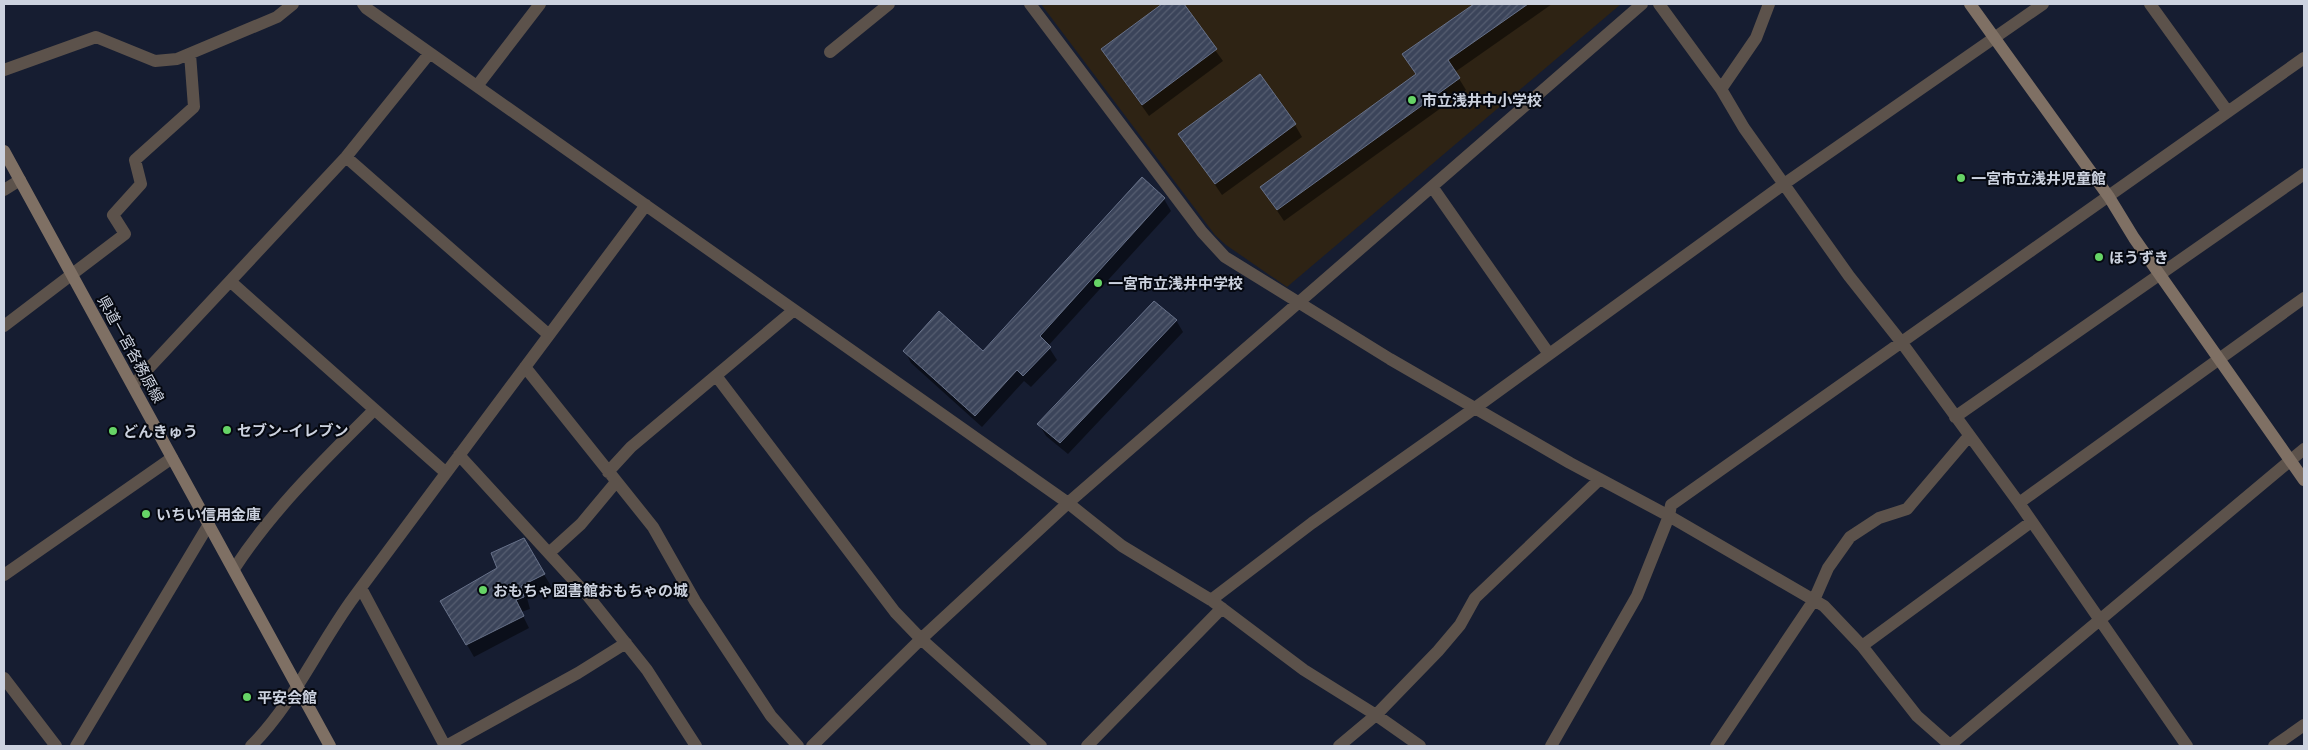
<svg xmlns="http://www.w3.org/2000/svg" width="2308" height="750" font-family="Mulish,'Noto Sans JP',sans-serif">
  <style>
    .education { fill: #2e2314 }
    .shadow { fill: #0007 }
    .building { fill: url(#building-hatch); stroke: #677189 }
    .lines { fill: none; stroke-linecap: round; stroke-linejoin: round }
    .street { stroke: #5c524b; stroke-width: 12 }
    .secondary { stroke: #7f7064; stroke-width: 12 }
    .poi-dot { fill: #66d466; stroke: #050810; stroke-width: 2 }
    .labels { text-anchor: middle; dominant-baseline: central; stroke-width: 4; stroke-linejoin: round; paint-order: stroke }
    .poi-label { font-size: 15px; font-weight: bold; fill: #ccd2df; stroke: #050810; text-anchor: start }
    .street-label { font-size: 15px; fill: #ccd2df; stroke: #050810 }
  </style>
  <defs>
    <pattern id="building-hatch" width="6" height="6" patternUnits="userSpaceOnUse" patternTransform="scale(1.25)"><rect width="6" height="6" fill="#3b445a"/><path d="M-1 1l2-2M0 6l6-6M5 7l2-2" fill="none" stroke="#565e71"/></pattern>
  </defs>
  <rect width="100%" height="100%" fill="#161d31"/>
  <path class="education" d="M1041 4H1621L1287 287 1226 245 1215 235Z"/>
  <path class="shadow" d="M1164 4H1182L1223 61 1149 116 1102 50Z
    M1476 4H1552L1455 72 1466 90 1284 221 1261 187 1416 75 1404 55Z
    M1295 125 1302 137 1222 195 1180 134Z
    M1142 179 1164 199 1171 211 1048 346 1057 360 1031 387 1024 381 982 427 911 363 905 351 983 353Z
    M1176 320 1183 332 1068 454 1046 436 1039 424Z
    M523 540 551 586 527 598 530 609 521 612 529 628 474 657 442 601 499 569Z"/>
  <path class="building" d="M1162 4H1184L1217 49 1142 105 1101 49Z
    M1474 4H1528L1448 60 1460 78 1277 210 1260 187 1416 74 1402 54Z
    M1260 74 1296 124 1215 184 1178 134Z
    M1142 177 1165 198 1040 336 1051 347 1023 376 1017 370 975 416 903 351 939 311 983 351Z
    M1154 301 1177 320 1060 443 1037 424Z
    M524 538 545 574 521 586 524 597 516 600 524 616 466 645 440 601 497 568 491 553Z"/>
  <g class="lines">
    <path class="street" d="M363 4 366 8 1068 503 1122 546 1211 600 1304 670 1376 715 1420 746
      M1030 4 1202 232 1225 257 1390 359 1570 463 1669 516 1824 606 1862 646 1917 716 1951 746
      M1659 4 1721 89 1744 128 1849 276 1902 343 2019 503 2187 746
      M2150 4 2228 112
      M830 52 889 4
      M4 70 96 37 155 61 177 59 277 17 293 4
      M477 86 540 4
      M1721 89 1756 38 1769 4
      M346 157 549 335
      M1433 188 1549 354
      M4 190 20 180
      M231 282 445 472
      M4 326 125 234 113 215 141 184 135 160 194 107 190 54
      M525 367 653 527 695 601 771 716 798 746
      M717 377 895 612 921 639 1041 746
      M133 385 346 157 429 54
      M1955 417 2304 174
      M459 455 588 596 647 670 696 746
      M608 472 631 447 794 310
      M2019 503 2304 298
      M549 553 581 524 616 482
      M234 569C273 509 324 460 374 410
      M4 575 172 458
      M361 588 445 746
      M1211 600 1312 523 1475 408 1784 184 2043 4
      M1862 646 2031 522
      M4 678 56 746
      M76 746 209 524
      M251 746C294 703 318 646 354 597 451 466 549 335 646 205
      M446 746 578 673 626 643
      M812 746 921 639 1068 503 1642 4
      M1087 746 1222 608
      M1339 746 1376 715 1438 651 1460 625 1475 598 1600 479
      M1551 746 1637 596 1669 516 1671 505 2304 58
      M1716 746 1814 600 1828 568 1850 537 1879 518 1907 509 1969 436
      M1949 746 2304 449
      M2274 746 2304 725"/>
    <path class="secondary" d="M1970 4 2109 197 2134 238 2304 480
      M4 151 330 746"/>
  </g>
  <g class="poi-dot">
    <circle cx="1412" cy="100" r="5"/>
    <circle cx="1961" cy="178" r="5"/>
    <circle cx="2099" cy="257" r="5"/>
    <circle cx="1098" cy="283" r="5"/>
    <circle cx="227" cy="430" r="5"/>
    <circle cx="113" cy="431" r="5"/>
    <circle cx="146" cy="514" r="5"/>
    <circle cx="483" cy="590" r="5"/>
    <circle cx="247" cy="697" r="5"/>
  </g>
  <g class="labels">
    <g class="poi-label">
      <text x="1422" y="100">市立浅井中小学校</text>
      <text x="1971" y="178">一宮市立浅井児童館</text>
      <text x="2109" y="257">ほうずき</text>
      <text x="1108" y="283">一宮市立浅井中学校</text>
      <text x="237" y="430">セブン-イレブン</text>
      <text x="123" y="431">どんきゅう</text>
      <text x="156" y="514">いちい信用金庫</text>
      <text x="493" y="590">おもちゃ図書館おもちゃの城</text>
      <text x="257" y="697">平安会館</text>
    </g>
    <g class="street-label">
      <text transform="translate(131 349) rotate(61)">県道一宮各務原線</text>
    </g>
  </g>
  <rect width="2308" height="750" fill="none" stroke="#ccd2df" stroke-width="10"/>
</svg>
